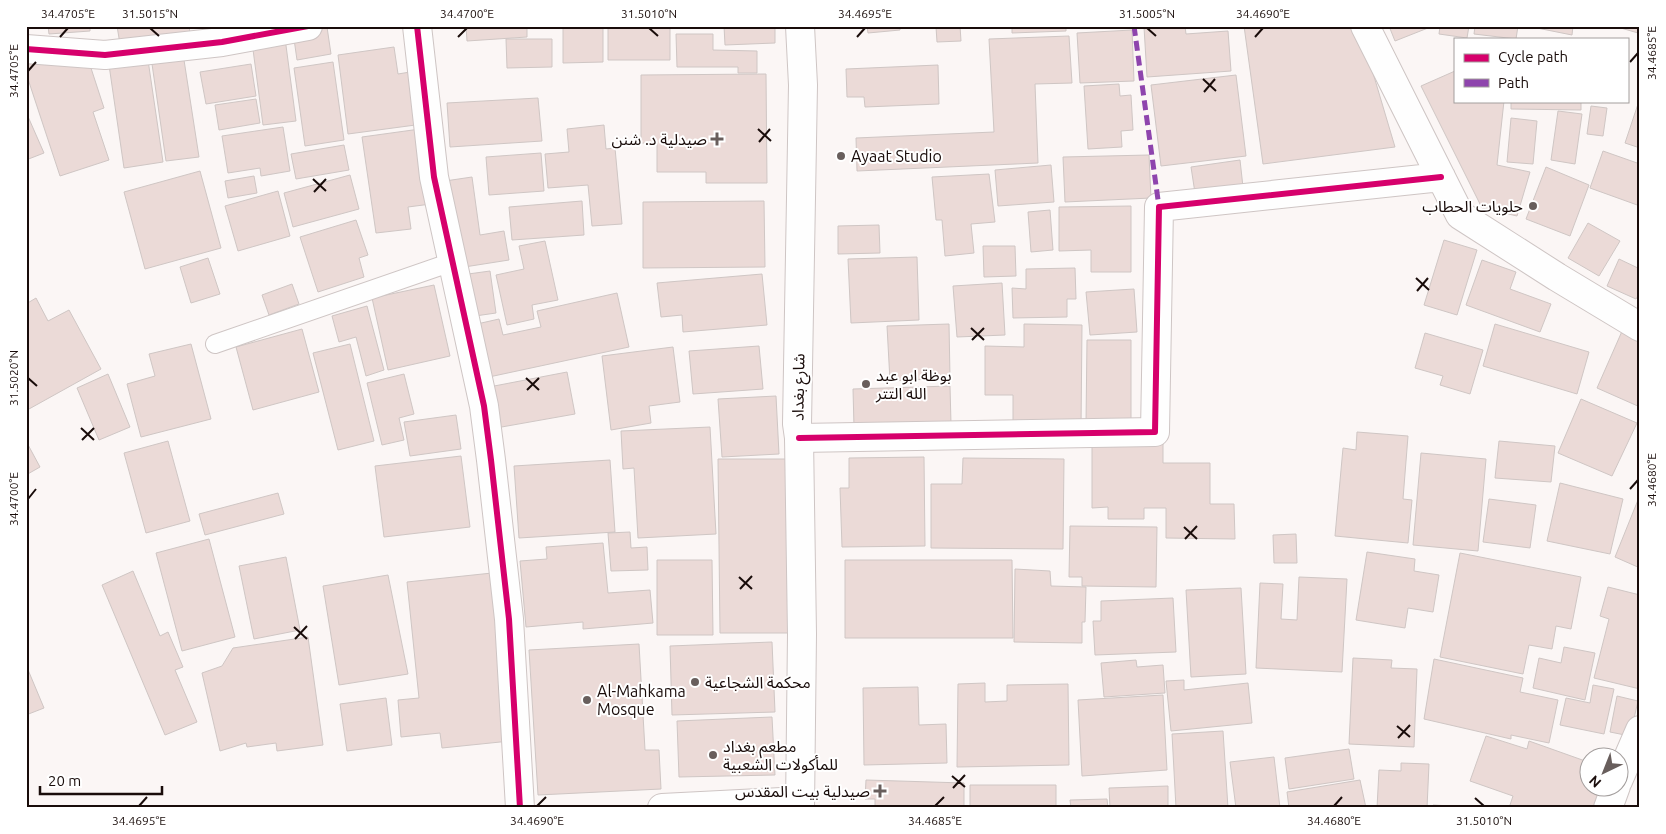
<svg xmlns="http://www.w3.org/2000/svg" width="1666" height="834" font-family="Ubuntu,'Noto Sans Arabic',sans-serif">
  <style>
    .building { fill: #ebdad7; stroke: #cfc6c4 }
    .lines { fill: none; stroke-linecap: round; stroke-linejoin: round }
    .service-casing { stroke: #cec5c4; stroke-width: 20 }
    .minor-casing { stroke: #cec5c4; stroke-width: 30 }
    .secondary-casing { stroke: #cec5c4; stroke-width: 30 }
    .service { stroke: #fefefe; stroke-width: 18 }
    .minor { stroke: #fefefe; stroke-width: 28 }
    .secondary { stroke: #fefefe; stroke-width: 28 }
    .quiet { stroke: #8e44ad; stroke-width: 5; stroke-dasharray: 10 5; stroke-linecap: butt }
    .cycleway-casing { stroke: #fff; stroke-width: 9 }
    .cycleway { stroke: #d6006c; stroke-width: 6 }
    .ticks { fill: none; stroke: #190c0a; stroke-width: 2 }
    .poi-dot { fill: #685e5c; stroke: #fff; stroke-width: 2 }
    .labels { text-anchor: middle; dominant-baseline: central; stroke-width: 4; stroke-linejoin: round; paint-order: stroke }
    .poi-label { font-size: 16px; fill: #190c0a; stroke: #fff; text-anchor: start }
    .street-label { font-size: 16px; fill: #190c0a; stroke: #fff }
    .neatline { fill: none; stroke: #190c0a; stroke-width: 2 }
    .ticks-label { font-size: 12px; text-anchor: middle; fill: #190c0a }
  </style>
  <rect width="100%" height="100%" fill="#fbf6f5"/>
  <path class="building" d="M48 26H90V31L49 34Z
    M117 26H189L191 40 121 50Z
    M466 26H527V37L467 41Z
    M608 26H670V60H608Z
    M724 26H775V43L725 45Z
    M867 26H900V30L868 33Z
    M922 26H960L961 41 937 42 936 27Z
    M1012 26H1066V31L1012 33Z
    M1160 26H1185L1186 34 1228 31 1231 71 1147 77 1144 27Z
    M1244 26H1359L1395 147 1263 164Z
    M1389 26H1433L1395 41Z
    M1440 26H1469L1467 38 1439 34Z
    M1475 26H1518L1516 39 1474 34Z
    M1527 26H1573L1572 35Z
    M1614 26H1640V28L1638 33Z
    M327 27 331 54 297 60 293 32Z
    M563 28H603V62L563 63Z
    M1132 30 1134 81 1080 83 1077 33Z
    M676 34H713V50L757 51V73H738V67H677Z
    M1069 36 1072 83 1035 84 1038 163 857 171 856 138 994 132 989 39Z
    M285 38 296 121 263 125 252 42Z
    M506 39H552V67L507 68Z
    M394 47 398 74 416 71 423 124 348 134 338 55Z
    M148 60 163 162 124 168 109 65Z
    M184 60 199 157 166 161 152 64Z
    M89 62 104 108 93 112 109 160 60 176 26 73V63Z
    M333 62 344 140 305 146 294 68Z
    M251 64 256 96 206 104 200 72Z
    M938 65 939 104 865 107 864 97H847L846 69Z
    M1455 71V101H1504L1497 165 1530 172 1517 216 1482 208 1421 86Z
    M766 74 767 183H706V172H657V143H641V75Z
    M1236 75 1246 156 1161 166 1151 85Z
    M1119 84 1120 96 1131 95 1133 130 1121 131 1122 147 1088 149 1084 86Z
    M538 98 542 141 450 147 447 103Z
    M1640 98V148L1625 143Z
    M256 99 260 123 219 130 215 105Z
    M1511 101H1581V110L1511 109Z
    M1591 106 1607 108 1603 136 1587 134Z
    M1558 111 1582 114 1575 164 1551 160Z
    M26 112 44 153 26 160Z
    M1511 118 1537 121 1533 164 1507 162Z
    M604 125 606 149 615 148 622 224 592 226 588 185 548 188 545 154 569 152 567 129Z
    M283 127 290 171 261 176 260 168 228 173 222 136Z
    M420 129 431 204 408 207 411 229 376 233 362 137Z
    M344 145 349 170 296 179 291 154Z
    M1603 151 1640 164V206L1590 188Z
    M541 153 544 191 489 195 486 157Z
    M1149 155 1151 198 1065 202 1063 157Z
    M1240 160 1243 187 1195 193 1191 167Z
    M1051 165 1054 202 998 206 995 170Z
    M1546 167 1589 185 1570 236 1526 219Z
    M200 171 221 248 145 269 124 192Z
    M989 174 995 222 971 224 974 253 945 256 942 220H936L932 177Z
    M350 175 359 209 293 227 284 193Z
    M254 176 257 193 228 198 225 181Z
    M472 177 480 235 504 231 509 260 458 268 445 181Z
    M278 191 290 236 238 251 225 206Z
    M582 201 584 235 512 240 509 207Z
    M764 201 765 267 643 268V202Z
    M1131 206V272H1091V250L1059 251V207Z
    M1050 210 1053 250 1031 252 1028 212Z
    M356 220 368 255 359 258 364 277 318 292 300 237Z
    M1588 223 1620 241 1599 276 1568 258Z
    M879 225 880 253 838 254V226Z
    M1444 240 1477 250 1457 315 1424 305Z
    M545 241 558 300 532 305 534 319 507 325 496 275 524 269 519 246Z
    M983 246H1015L1016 276 984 277Z
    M917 257 919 320 851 323 848 259Z
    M208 258 220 294 191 303 180 267Z
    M1619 259 1640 269V292L1636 299 1607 286Z
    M1482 260 1516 272 1510 289 1551 304 1540 332 1466 305Z
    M1075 268 1076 299H1067V317L1013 318 1012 288 1026 289V269Z
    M490 271 496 313 468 317 461 275Z
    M762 274 767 325 683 332 682 315 661 317 657 283Z
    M1002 283 1005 335 957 337 953 286Z
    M292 284 299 304 269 315 262 295Z
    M434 285 450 356 388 370 372 298Z
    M1134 289 1137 332 1090 335 1086 292Z
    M617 293 629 347 489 377 477 324 499 319 503 335 541 327 537 311Z
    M36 298 48 321 69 310 101 369 29 409 26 403V304Z
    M367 306 384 370 366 376 356 337 339 342 332 316Z
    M949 324 950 378 890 381 887 326Z
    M1024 324 1082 325 1081 428 1013 427V395H985V346L1024 347Z
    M1495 324 1589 352 1577 394 1483 366Z
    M302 329 319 392 253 410 236 347Z
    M1623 329 1640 337V407L1597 388Z
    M1425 333 1483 350 1470 394 1440 385 1443 376 1415 368Z
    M1087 340H1131V423H1086Z
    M191 344 211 419 141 437 127 384 155 376 149 354Z
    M350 344 374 441 338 450 313 353Z
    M759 346 763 389 693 394 689 351Z
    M673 347 680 402 649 406 651 423 611 430 602 356Z
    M567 372 575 414 496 428 489 387Z
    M108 374 130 427 99 440 77 388Z
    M404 374 414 414 399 418 404 440 382 445 367 383Z
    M950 386 951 424 854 427 853 389Z
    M776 396 779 454 722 457 718 399Z
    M1581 399 1637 423 1612 476 1558 453Z
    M456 415 461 449 410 456 404 422Z
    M710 427 716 534 638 538 634 468 623 469 621 431Z
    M1357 432 1408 436 1403 499 1412 500 1408 543 1335 536 1343 448 1356 450Z
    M1092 439H1163V463H1210V504H1234L1235 539 1166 538V508H1144V519H1108V507L1092 508Z
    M26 441 40 467 26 475Z
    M168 441 190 521 146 533 124 453Z
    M1499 441 1555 446 1551 482 1495 478Z
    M1421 453 1486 459 1478 551 1413 545Z
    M461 456 470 527 384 537 375 466Z
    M924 457 925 546 842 547 840 488H849V458Z
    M963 458 1064 459 1063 549 931 548V484H962Z
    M718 459H786L788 633H720Z
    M610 460 615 532 519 538 514 466Z
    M1560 483 1623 499 1610 554 1547 541Z
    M278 493 284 514 205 535 199 514Z
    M1640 495V568L1615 557Z
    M1489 499 1536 505 1530 548 1483 542Z
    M1070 526 1157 527 1156 587 1082 586V577H1069Z
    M630 532 631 548 647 547 648 570 611 571 608 533Z
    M1296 534 1297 563H1274L1273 535Z
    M209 539 235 637 182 651 156 553Z
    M603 543 608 593 650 590 653 623 583 629V622L526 627 520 561 547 559 546 547Z
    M1367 552 1415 559 1414 571 1439 575 1433 612 1408 608 1405 628 1356 620Z
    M1460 553 1581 577 1571 629 1556 626 1552 649 1529 645 1523 674 1440 657Z
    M286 557 300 630 254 639 239 566Z
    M657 560H712L713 635H657Z
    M845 560H1012L1013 638H845Z
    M1015 569 1050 571 1051 586 1086 587 1085 622H1082V643L1014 642Z
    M133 571 160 636 168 632 183 667 175 670 197 722 165 735 102 585Z
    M492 573 510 741 442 748 440 733 401 737 398 700 419 698 407 582Z
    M388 575 408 674 339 685 323 586Z
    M1299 577 1347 579 1342 672 1256 668 1260 583 1283 584 1281 619 1297 620Z
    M1608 587 1640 595V689L1594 678 1609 619 1600 616Z
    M1241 588 1246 674 1191 677 1186 590Z
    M1173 598 1176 652 1095 655 1093 621H1101V601Z
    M308 637 323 745 277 751 276 743 247 747 246 743 220 751 202 673 222 666 233 648Z
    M772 642 775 712 672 715 670 646Z
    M639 644 645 750H659L661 789 538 795 529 650Z
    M1564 647 1595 653 1585 700 1533 688 1539 658 1561 663Z
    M1353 658 1392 660 1391 668 1417 669 1414 747 1349 744Z
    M1434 659 1523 678 1520 692 1558 700 1549 743 1511 735V739L1424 719Z
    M1136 660 1137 667 1163 665 1165 693 1104 697 1101 663Z
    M26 665 44 708 26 715Z
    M1184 680V690L1248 683 1252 723 1171 731 1166 681Z
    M985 683V702L1007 701V685L1068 684 1069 765 957 767 958 684Z
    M1593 685 1614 689 1604 734 1560 725 1566 698 1590 703Z
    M918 687 919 725 946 724 947 763 864 765 863 688Z
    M1163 695 1167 770 1082 776 1078 700Z
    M1617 696 1638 701 1630 736 1610 732Z
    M386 698 392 745 347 751 340 704Z
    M772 717 775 775 679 777 677 721Z
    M1223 731 1228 808H1176L1172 734Z
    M1486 736 1527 749 1529 741 1588 762V786H1604L1596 808H1509L1513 796 1470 781Z
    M1349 749 1354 779 1289 789 1285 758Z
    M1274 757 1280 808H1236L1230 762Z
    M1401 763 1429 764 1427 808H1377L1379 770 1401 771Z
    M866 780 964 783V808H875V799H865Z
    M1360 780 1366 808H1289L1287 792Z
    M970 785H1056V808H970Z
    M1168 786V808H1110L1109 788Z
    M1107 799 1108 808H1071L1070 800Z
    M1433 805 1485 808H1432Z"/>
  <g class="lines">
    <defs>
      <path id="service" d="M215 344 452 262"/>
      <path id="minor" d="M417 26 434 177 484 406 491 460 509 619 520 808
        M1365 26 1460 215 1557 277 1640 327
        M26 49 105 55 222 42 308 26
        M799 438 1155 432 1159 207 1441 177
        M1618 781 1640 730
        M662 808 800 801
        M1608 808 1616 786"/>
      <path id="secondary" d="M800 26 803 85 797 424 799 438 802 634 800 808"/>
    </defs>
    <use href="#service" class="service-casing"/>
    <use href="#minor" class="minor-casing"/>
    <use href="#secondary" class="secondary-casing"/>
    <use href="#service" class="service"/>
    <use href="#minor" class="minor"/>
    <use href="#secondary" class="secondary"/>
    <path class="quiet" d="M1134 26 1159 207"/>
    <defs>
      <path id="cycleway" d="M417 26 434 177 484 406 491 460 509 619 520 808
        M26 49 105 55 222 42 308 26
        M799 438 1155 432 1159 207 1441 177"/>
    </defs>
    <use href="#cycleway" class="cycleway-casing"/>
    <use href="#cycleway" class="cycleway"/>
  </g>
  <path class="ticks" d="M150 28 159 36M649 28 658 36M1147 28 1156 36M60 37 68 28M458 37 467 28M857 37 865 28M1255 37 1263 28M1630 62 1638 53M28 71 36 62M1203 79 1216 91M1204 92 1215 79M758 129 771 141M759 142 770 129M313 179 326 191M314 192 326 179M1416 278 1429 290M1417 291 1428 278M971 328 984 340M972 340 984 328M28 378 37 386M526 378 539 390M527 390 539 378M81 428 94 440M82 440 94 428M1630 489 1638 480M28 499 36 489M1184 527 1197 539M1185 539 1197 526M739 577 752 589M740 589 752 576M294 627 307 639M295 639 307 626M1397 726 1410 737M1398 738 1410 725M952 776 965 787M953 788 965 775M1475 798 1484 806M139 806 147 797M537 806 546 797M935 806 944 797M1334 806 1342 797"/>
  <g class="poi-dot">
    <path d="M714.5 131.5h5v5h5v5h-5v5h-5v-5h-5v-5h5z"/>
    <circle cx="841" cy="156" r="5"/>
    <circle cx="1533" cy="206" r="5"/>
    <circle cx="866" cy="384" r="5"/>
    <circle cx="695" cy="682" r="5"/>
    <circle cx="587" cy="700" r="5"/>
    <circle cx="713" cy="755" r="5"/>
    <path d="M877.5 783.5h5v5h5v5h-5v5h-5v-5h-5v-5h5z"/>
  </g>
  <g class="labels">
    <g class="poi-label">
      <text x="707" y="139" text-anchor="end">صيدلية د. شنن</text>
      <text x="851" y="156">Ayaat Studio</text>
      <text x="1523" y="206" text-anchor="end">حلويات الحطاب</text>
      <text x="876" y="375">بوظة ابو عبد<tspan x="876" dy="18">الله التتر</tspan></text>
      <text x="705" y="682">محكمة الشجاعية</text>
      <text x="597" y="691">Al-Mahkama<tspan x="597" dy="18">Mosque</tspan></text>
      <text x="723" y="746">مطعم بغداد<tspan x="723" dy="18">للمأكولات الشعبية</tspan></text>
      <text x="870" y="791" text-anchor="end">صيدلية بيت المقدس</text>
    </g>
    <g class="street-label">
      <text transform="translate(798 387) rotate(-89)">شارع بغداد</text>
    </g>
  </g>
  <rect width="1666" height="834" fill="none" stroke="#ffffff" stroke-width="55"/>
  <rect x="1454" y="38" width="175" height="65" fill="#ffffff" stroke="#a39e9d"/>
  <rect x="1464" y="54" width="25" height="8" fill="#d6006c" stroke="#a39e9d"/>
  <text x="1498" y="62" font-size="15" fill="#190c0a">Cycle path</text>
  <rect x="1464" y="79" width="25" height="8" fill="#8e44ad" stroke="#a39e9d"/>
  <text x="1498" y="88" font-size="15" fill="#190c0a">Path</text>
  <g transform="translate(1604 772) rotate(223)"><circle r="24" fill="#ffffff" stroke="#a39e9d"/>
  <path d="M0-4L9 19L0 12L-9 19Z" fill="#685e5c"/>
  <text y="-8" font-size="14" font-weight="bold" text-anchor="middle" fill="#190c0a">N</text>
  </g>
  <path d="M40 786v8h122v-8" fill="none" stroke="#190c0a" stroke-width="2.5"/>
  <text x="48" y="786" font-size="15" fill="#190c0a" stroke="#ffffff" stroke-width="4" paint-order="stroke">20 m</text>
  <rect x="28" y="28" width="1610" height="778" class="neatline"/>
  <g class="ticks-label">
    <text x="68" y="18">34.4705°E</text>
    <text x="150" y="18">31.5015°N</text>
    <text x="467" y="18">34.4700°E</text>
    <text x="649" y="18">31.5010°N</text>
    <text x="865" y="18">34.4695°E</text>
    <text x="1147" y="18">31.5005°N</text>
    <text x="1263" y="18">34.4690°E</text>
    <text transform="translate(1652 53) rotate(-90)" y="4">34.4685°E</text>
    <text transform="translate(14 71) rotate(-90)" y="4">34.4705°E</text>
    <text transform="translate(14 378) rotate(-90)" y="4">31.5020°N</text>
    <text transform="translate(1652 480) rotate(-90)" y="4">34.4680°E</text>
    <text transform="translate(14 499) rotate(-90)" y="4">34.4700°E</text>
    <text x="139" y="825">34.4695°E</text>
    <text x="537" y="825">34.4690°E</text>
    <text x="935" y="825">34.4685°E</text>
    <text x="1334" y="825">34.4680°E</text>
    <text x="1484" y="825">31.5010°N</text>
  </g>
</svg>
